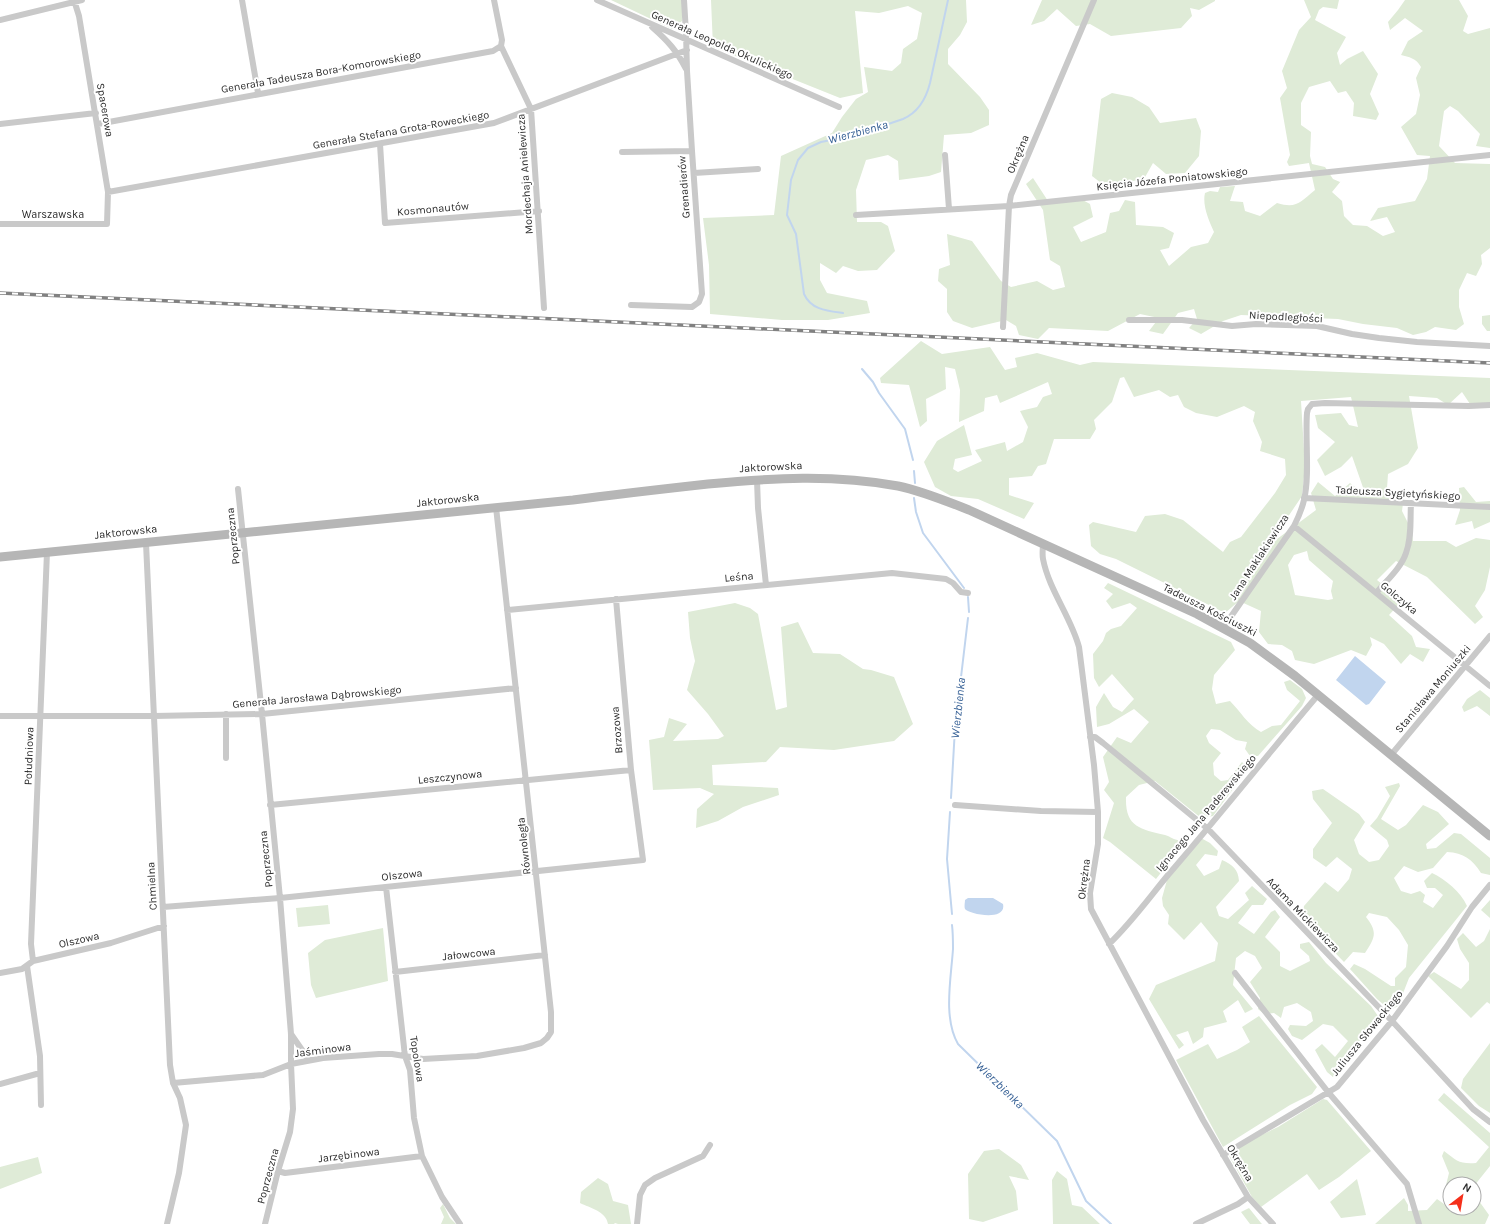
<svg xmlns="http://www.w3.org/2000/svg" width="1490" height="1224" font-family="Karla,sans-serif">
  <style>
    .green { fill: #dfebd7; fill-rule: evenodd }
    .water { fill: #c1d5ee }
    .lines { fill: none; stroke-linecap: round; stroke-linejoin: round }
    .stream { stroke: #c1d5ee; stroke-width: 2 }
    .minor { stroke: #c9c9c9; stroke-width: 6 }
    .secondary { stroke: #b6b6b6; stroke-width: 9 }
    .rail-casing { stroke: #818181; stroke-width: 3.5 }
    .rail { stroke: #fff; stroke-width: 2; stroke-dasharray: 6; stroke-linecap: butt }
    .labels { text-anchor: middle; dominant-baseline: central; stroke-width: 4; stroke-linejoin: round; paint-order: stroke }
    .street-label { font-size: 11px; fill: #2c2c2c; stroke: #fff }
    .water-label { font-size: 12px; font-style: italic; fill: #335e94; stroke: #fff }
  </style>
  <rect width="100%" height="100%" fill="#fff"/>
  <path class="green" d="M611 0H683L682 21 672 29Z
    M711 0H966L967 22 960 35 948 49V64L980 97 989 110V125L971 133 944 135 941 172 929 176 899 180 898 161 888 155 866 160 856 190 857 222H881L888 226 895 251 877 270 858 271 843 266 836 273 820 263V280L827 293 867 301 870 313 828 320H782L710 314 709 265 703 218 774 215 781 156 832 133 842 117 856 99 868 92 864 67 892 71 901 63 903 49 917 39 922 13 908 6 879 13 855 11 863 93 840 98 713 47Z
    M1042 0H1215V1L1199 10 1190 8 1192 16 1181 28 1111 36 1090 24 1076 26 1057 9 1044 21 1031 25Z
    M1272 0H1339L1337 9 1323 7 1319 10 1315 20 1346 37 1337 53 1340 65 1347 59 1363 51 1378 74 1370 94 1379 114 1376 120 1353 116 1354 103 1346 91 1338 93 1330 81 1309 87 1301 103V125L1311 132 1310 156 1312 164 1325 167 1333 179 1340 182 1341 181 1332 192 1342 201 1344 216 1353 225 1367 226 1383 236 1395 232 1387 217 1370 221 1378 208 1415 201 1427 179 1430 156 1417 155 1401 127 1416 114 1420 95 1416 78 1421 67C1416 58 1409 57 1401 55L1408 41 1423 31 1405 18 1390 30 1388 22 1398 10 1405 0H1459L1468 16 1463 31 1468 34 1490 28V148L1476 146 1480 134 1458 111 1450 106 1444 111 1439 146 1455 163 1490 164V248L1481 255 1482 264 1476 276 1467 273 1459 290V307L1464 324 1456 330 1435 327 1426 332 1413 335 1397 328 1363 324 1338 319 1241 315 1223 321 1201 334 1189 328 1197 319 1194 309 1178 313 1163 334 1149 331 1159 318 1140 314 1108 331 1049 328 1038 339 1019 335 1016 326 1006 320 972 328 953 321 947 312V289L938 281 939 269 950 265 947 234 972 241 1001 281 1011 287 1037 281 1053 290 1065 287 1060 266 1050 260 1043 210 1026 184 1033 178 1048 201 1079 198 1090 204 1093 217 1073 227 1081 242 1106 232 1110 213 1119 211 1125 200 1135 202 1136 225 1163 227 1174 233 1169 248 1160 250 1169 266 1191 247 1208 243 1214 232C1209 221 1202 205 1205 193L1210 191 1218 192 1220 187 1235 186 1230 201 1243 202 1245 211 1260 216 1277 203C1297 209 1300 202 1315 190L1309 163 1289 166 1287 162 1290 155 1280 98 1287 88 1282 71 1299 30 1311 17 1304 0Z
    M1112 93 1132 97 1149 107 1160 123 1196 118 1201 131 1199 156 1185 173 1166 174 1153 163 1144 179 1105 186 1092 176 1101 99Z
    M1490 315V331H1487L1482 324V316Z
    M921 341 942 354 990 347 1005 370 1017 367 1015 358 1037 353 1080 365 1093 362 1490 378V403L1470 404 1462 392 1448 405 1437 398 1409 396 1418 448 1408 464 1388 474 1387 488 1395 499 1405 488 1402 511 1412 531 1413 541H1446L1456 547 1476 538 1490 540V567L1485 590 1475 606 1483 617 1475 624 1427 577 1396 561 1377 580 1402 601 1389 615 1412 636 1416 647 1430 649 1423 662 1410 654 1401 664 1384 644 1370 637 1372 645 1366 656 1351 650 1314 664 1295 660 1292 651 1282 645 1268 644 1259 632 1261 611 1239 601 1225 613 1116 559 1100 554 1091 546 1089 525 1093 522 1136 532 1145 516 1165 514 1183 520 1223 552 1230 542 1241 537 1275 493 1286 475 1285 459 1260 451 1262 442 1253 421 1255 412 1244 406 1217 417 1196 413 1184 407 1178 395 1170 397 1159 390 1134 397 1124 377 1120 378 1112 402 1094 420 1096 429 1090 439H1054L1046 464 1038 466 1032 476 1009 478V495L1034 503 1024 519 978 499 951 496 935 487 924 462 937 441 964 425 972 455 955 459 953 469 958 472 982 461 975 450 1005 442 1007 451 1023 442 1028 427 1020 411 1037 407 1043 397 1052 394 1048 382 1000 403 997 395 985 398 984 411 959 422 960 390 955 369 945 367 946 389 926 399 927 421 920 427 909 385 881 383 880 378ZM1351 397 1358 427 1349 425 1341 413 1315 415 1318 428 1335 442 1317 460 1325 476 1341 467 1352 456 1366 496 1350 483 1335 496 1318 482 1311 493 1316 510 1269 545 1302 496 1305 467 1301 401ZM1307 551 1309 560 1333 581 1331 591 1333 599 1328 600 1295 595 1288 565 1294 555Z
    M1464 487 1476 502 1490 501V522L1474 529 1472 521 1455 525 1460 510 1459 488Z
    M1108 583 1231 642 1235 650 1214 675 1212 689 1216 704 1230 701C1240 711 1248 725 1261 732L1272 726 1281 725 1300 701 1287 690 1284 682 1290 680 1302 689 1306 698 1302 706 1258 756H1250L1245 749 1247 742 1236 740 1220 730 1211 729 1206 736 1209 743 1221 753 1213 763 1214 775 1221 781 1228 780 1242 762 1248 769 1213 816 1201 818 1155 781 1139 785 1126 797C1125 827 1140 829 1165 835 1172 837 1174 841 1182 840L1185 842 1156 879 1110 842 1103 838 1114 803 1104 790 1109 782 1103 757 1117 737 1131 743 1149 722 1134 709 1109 724 1097 727 1096 707 1104 693 1113 707 1122 712 1134 699 1112 674 1099 687 1094 678 1093 654 1103 641 1106 633 1111 629 1121 626 1137 608 1130 603 1112 609 1106 601 1113 594 1104 588Z
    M735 603 750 608 758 614 776 710 787 707 781 627 798 622 813 653 840 654 863 669 871 670 894 677 913 724 894 741 834 750 780 747 766 762 712 765 713 785 778 788 779 795 743 807 718 821 696 828 697 809 714 794 700 788 653 790 649 740 664 737 669 718 687 724 673 741 718 739 724 736 708 714 687 690 695 661 690 638 688 612Z
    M1480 690 1490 698V716L1477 706 1464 712 1462 707 1467 699Z
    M1399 783 1400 786 1381 819 1398 830 1406 825 1423 805 1438 812 1449 824 1426 844 1427 849 1436 848 1454 833 1461 834 1490 858V875L1481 873C1472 859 1464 853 1447 852L1433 868 1418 872 1404 866 1394 878 1401 891 1411 894 1420 891 1425 895 1423 902 1433 908 1443 895 1435 888H1427L1424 881 1432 873C1445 879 1461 892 1467 906L1409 978 1398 1006 1390 1010 1377 999 1350 969 1354 964 1365 969 1391 986H1395V978L1406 967 1408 945 1399 930 1387 917 1369 913 1366 917C1378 932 1375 938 1365 953L1353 952 1344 962 1302 919 1304 906 1325 882 1338 892 1349 879 1352 869 1337 857 1326 867 1313 858V849L1332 823 1313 799 1312 791 1323 789 1359 814 1365 822 1354 840 1359 854 1369 862 1379 860 1389 846 1387 840 1370 826 1377 818 1390 796 1385 787Z
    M1201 838 1210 843 1218 851 1217 856 1205 854 1196 865 1204 876 1219 869 1222 860C1233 865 1238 869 1239 881L1216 907 1219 916 1228 919 1249 900 1245 893 1252 886 1267 899 1263 905H1252L1238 923 1254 934 1271 912 1275 910 1280 917 1265 937 1280 952V966L1290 971 1310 961 1309 956 1300 948V944L1309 942 1326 963 1371 1006 1378 1016 1333 1077 1327 1072 1315 1050 1322 1044 1335 1057 1348 1041 1333 1026 1323 1024 1302 1040 1292 1036 1288 1029 1290 1025 1306 1026 1313 1021 1311 1012 1297 1003 1284 1007 1281 1018 1274 1013 1264 1014 1258 1009 1260 998 1250 982 1262 968 1255 956 1245 951 1236 958 1233 985 1253 1009 1245 1013 1238 1000 1223 1011 1227 1022 1204 1028 1203 1037 1193 1044 1188 1031 1176 1035 1184 1045 1179 1049 1149 999 1156 985 1215 961 1218 943 1201 922 1184 940 1168 924 1169 915 1163 906 1162 898 1169 873Z
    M1490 900V918L1481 910Z
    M328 905 330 924 298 927 296 908Z
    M383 928 388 981 316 998 311 985 308 953 325 940Z
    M1490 929V1004L1487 1002 1471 1018 1428 976 1434 972 1461 989 1469 980V963L1460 949 1457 939 1463 933 1476 947 1484 941Z
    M1259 1016 1317 1087 1312 1094 1290 1105 1223 1147 1176 1060 1208 1044 1217 1059 1237 1050 1250 1042 1242 1027Z
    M1490 1043V1113L1479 1106 1461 1088 1463 1079Z
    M1444 1093 1490 1133V1166L1474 1186V1184H1450V1188L1446 1185 1449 1173 1442 1156 1444 1151C1457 1161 1459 1164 1476 1163L1489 1147 1438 1100Z
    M1323 1099 1327 1100 1371 1151 1339 1177 1319 1190 1307 1174 1261 1207 1252 1197 1228 1154 1253 1139 1278 1127Z
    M999 1149 1021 1165 1029 1180 1009 1176 1016 1191 1018 1210 983 1222 969 1219 968 1174 984 1151Z
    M38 1157 42 1173 0 1189V1167Z
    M1057 1171 1067 1179 1072 1205 1082 1207 1100 1224H1053L1052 1180Z
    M598 1178 608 1184 613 1201 628 1205 631 1224H618L615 1223 614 1224H608C606 1211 590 1208 580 1203L581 1192Z
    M1357 1179 1366 1215 1341 1218 1330 1202Z
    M1474 1194 1489 1215 1485 1224H1375L1404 1198 1408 1205V1211L1427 1210 1437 1199 1454 1211 1457 1208H1474Z
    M443 1204 450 1218 456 1224H441L444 1217 440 1208Z
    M1249 1208 1261 1223 1262 1224H1250L1241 1212Z"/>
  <path class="water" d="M1355 656 1386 682 1369 704 1366 705 1336 680Z
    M968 898H993L1003 904C1007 922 968 914 965 909 964 907 965 902 965 900Z"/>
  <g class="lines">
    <path class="stream" d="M843 313C828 311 811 310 804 294L796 234 787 215 791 180 798 160 808 148 821 142 856 135 903 119C919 112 926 99 930 83L948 0
      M862 369 873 382 879 393 905 429 913 460
      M914 471 915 483
      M914 498 916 512 923 533 964 588
      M968 597 969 612
      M951 798 955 728 968 618
      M950 812 947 859 952 914
      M952 925C953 933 953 941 953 949 951 979 943 1018 958 1044L1057 1141 1086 1201 1111 1224"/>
    <path class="minor" d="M242 0 258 93
      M597 0 839 107
      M0 20 82 0
      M652 27C668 41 677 51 686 69
      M501 46 531 109 544 308
      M0 124 96 113
      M98 124 493 51 501 46 502 40 494 0
      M380 144 385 223 539 211
      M622 152 692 151
      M945 155 949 209
      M694 173 758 169
      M108 192 494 123 687 50
      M856 215 1009 206 1490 155
      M0 224H107L108 192 79 16 74 0
      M631 305 692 307 699 302 702 294 692 151 687 71 686 33 684 0
      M1129 320H1182L1232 326 1256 324 1317 326 1352 334 1379 338 1417 342 1490 346
      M1003 327 1009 206 1011 195 1094 0
      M757 480 758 508 766 585
      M238 489 262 714 280 898 291 1034V1064L293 1109 290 1132 278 1171 265 1224
      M1304 498 1490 507
      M1294 526 1490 686
      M146 543 170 1065 173 1083 180 1098 186 1125 179 1173 167 1224
      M1043 543C1043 548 1042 554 1043 559 1049 590 1071 617 1079 647L1094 765 1098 812V844L1090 893 1091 909 1203 1120 1248 1197 1273 1224
      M1377 592C1387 580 1401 568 1406 553 1412 537 1410 519 1411 503
      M507 610 892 573 946 579 953 583 961 592 968 593
      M1223 628 1294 526C1298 518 1302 509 1304 500 1310 475 1305 439 1307 413L1308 409 1312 404 1325 403 1469 406 1490 405
      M226 714V758
      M0 716H154L262 714 516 688
      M1090 737H1095L1103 743 1208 829 1392 1021 1473 1109 1490 1122
      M1391 755 1490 636
      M270 805 631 770
      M955 805 1041 811 1098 812
      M386 887 405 1056 410 1070 414 1118 422 1156 442 1197 460 1224
      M163 907 280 898 643 860 631 770 616 599
      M1109 944C1131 923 1149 898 1168 875 1219 816 1268 754 1318 695
      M33 961 31 944 47 552
      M27 966 40 1056 41 1105
      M395 972 545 955
      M0 973 22 969 33 961 111 943 164 926
      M1235 973 1328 1092 1407 1184 1419 1224
      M291 1034 309 1060
      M173 1083 263 1075 291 1064 323 1058 379 1054H392L423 1059 477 1056 524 1048 541 1043 547 1038 551 1032V1012L496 507
      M0 1084 40 1073
      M1223 1155 1337 1087 1392 1021 1447 946 1472 907 1490 885
      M278 1171 285 1173 422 1156
      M637 1224 640 1195 645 1185 655 1178 703 1156 710 1145
      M1196 1224 1238 1204 1248 1197"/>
    <path class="secondary" d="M0 557 573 500C618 494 663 489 708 484 772 478 833 474 898 486 922 491 946 501 969 510L1197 614 1250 643 1295 676 1490 836"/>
    <defs>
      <path id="rail" d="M0 293 1490 363"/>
    </defs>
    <use href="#rail" class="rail-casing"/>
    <use href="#rail" class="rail"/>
  </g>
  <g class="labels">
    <g class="street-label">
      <text transform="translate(722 45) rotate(24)">Generała Leopolda Okulickiego</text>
      <text transform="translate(321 72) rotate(-10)">Generała Tadeusza Bora-Komorowskiego</text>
      <text transform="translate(105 110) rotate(80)">Spacerowa</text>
      <text transform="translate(401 130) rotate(-10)">Generała Stefana Grota-Roweckiego</text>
      <text transform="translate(1018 154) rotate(-67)">Okrężna</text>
      <text transform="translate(525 174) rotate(-94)">Mordechaja Anielewicza</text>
      <text transform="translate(1172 179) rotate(-6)">Księcia Józefa Poniatowskiego</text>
      <text transform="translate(684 187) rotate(-94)">Grenadierów</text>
      <text transform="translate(433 209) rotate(-5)">Kosmonautów</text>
      <text x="53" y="214">Warszawska</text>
      <text transform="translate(1286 317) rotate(3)">Niepodległości</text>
      <text transform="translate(771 467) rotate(-3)">Jaktorowska</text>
      <text transform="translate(1398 493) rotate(3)">Tadeusza Sygietyńskiego</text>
      <text transform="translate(448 500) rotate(-6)">Jaktorowska</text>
      <text transform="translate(126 532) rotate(-6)">Jaktorowska</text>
      <text transform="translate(233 536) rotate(-96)">Poprzeczna</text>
      <text transform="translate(1259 557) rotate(-57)">Jana Maklakiewicza</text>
      <text transform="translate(739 577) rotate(-5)">Leśna</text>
      <text transform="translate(1399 598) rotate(40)">Golczyka</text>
      <text transform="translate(1210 610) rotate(27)">Tadeusza Kościuszki</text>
      <text transform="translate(1433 689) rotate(-50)">Stanisława Moniuszki</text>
      <text transform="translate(317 697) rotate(-5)">Generała Jarosława Dąbrowskiego</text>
      <text transform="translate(617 730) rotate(-95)">Brzozowa</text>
      <text transform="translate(29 756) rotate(-88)">Południowa</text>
      <text transform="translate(450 777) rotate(-6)">Leszczynowa</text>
      <text transform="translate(1206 813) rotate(-50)">Ignacego Jana Paderewskiego</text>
      <text transform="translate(524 846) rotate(-96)">Równoległa</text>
      <text transform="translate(266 859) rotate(-96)">Poprzeczna</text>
      <text transform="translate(402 875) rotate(-6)">Olszowa</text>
      <text transform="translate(1084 879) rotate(-83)">Okrężna</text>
      <text transform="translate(152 886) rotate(-93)">Chmielna</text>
      <text transform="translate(1303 915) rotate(46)">Adama Mickiewicza</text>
      <text transform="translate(79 940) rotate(-13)">Olszowa</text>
      <text transform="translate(469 954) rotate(-6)">Jałowcowa</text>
      <text transform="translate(1367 1033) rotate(-51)">Juliusza Słowackiego</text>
      <text transform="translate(323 1050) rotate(-7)">Jaśminowa</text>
      <text transform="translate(417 1059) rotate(81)">Topolowa</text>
      <text transform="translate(349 1155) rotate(-7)">Jarzębinowa</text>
      <text transform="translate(1240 1163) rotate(59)">Okrężna</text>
      <text transform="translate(268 1176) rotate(-75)">Poprzeczna</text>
    </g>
    <g class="water-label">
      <text transform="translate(858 132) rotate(-15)">Wierzbienka</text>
      <text transform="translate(958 708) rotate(-84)">Wierzbienka</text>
      <text transform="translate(1000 1085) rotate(44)">Wierzbienka</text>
    </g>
  </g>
  <g transform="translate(1462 1196) rotate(31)"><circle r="19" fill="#ffffff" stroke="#ababab"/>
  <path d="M0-3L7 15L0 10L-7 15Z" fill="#f5301b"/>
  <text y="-6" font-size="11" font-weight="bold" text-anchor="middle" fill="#2c2c2c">N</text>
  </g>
</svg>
